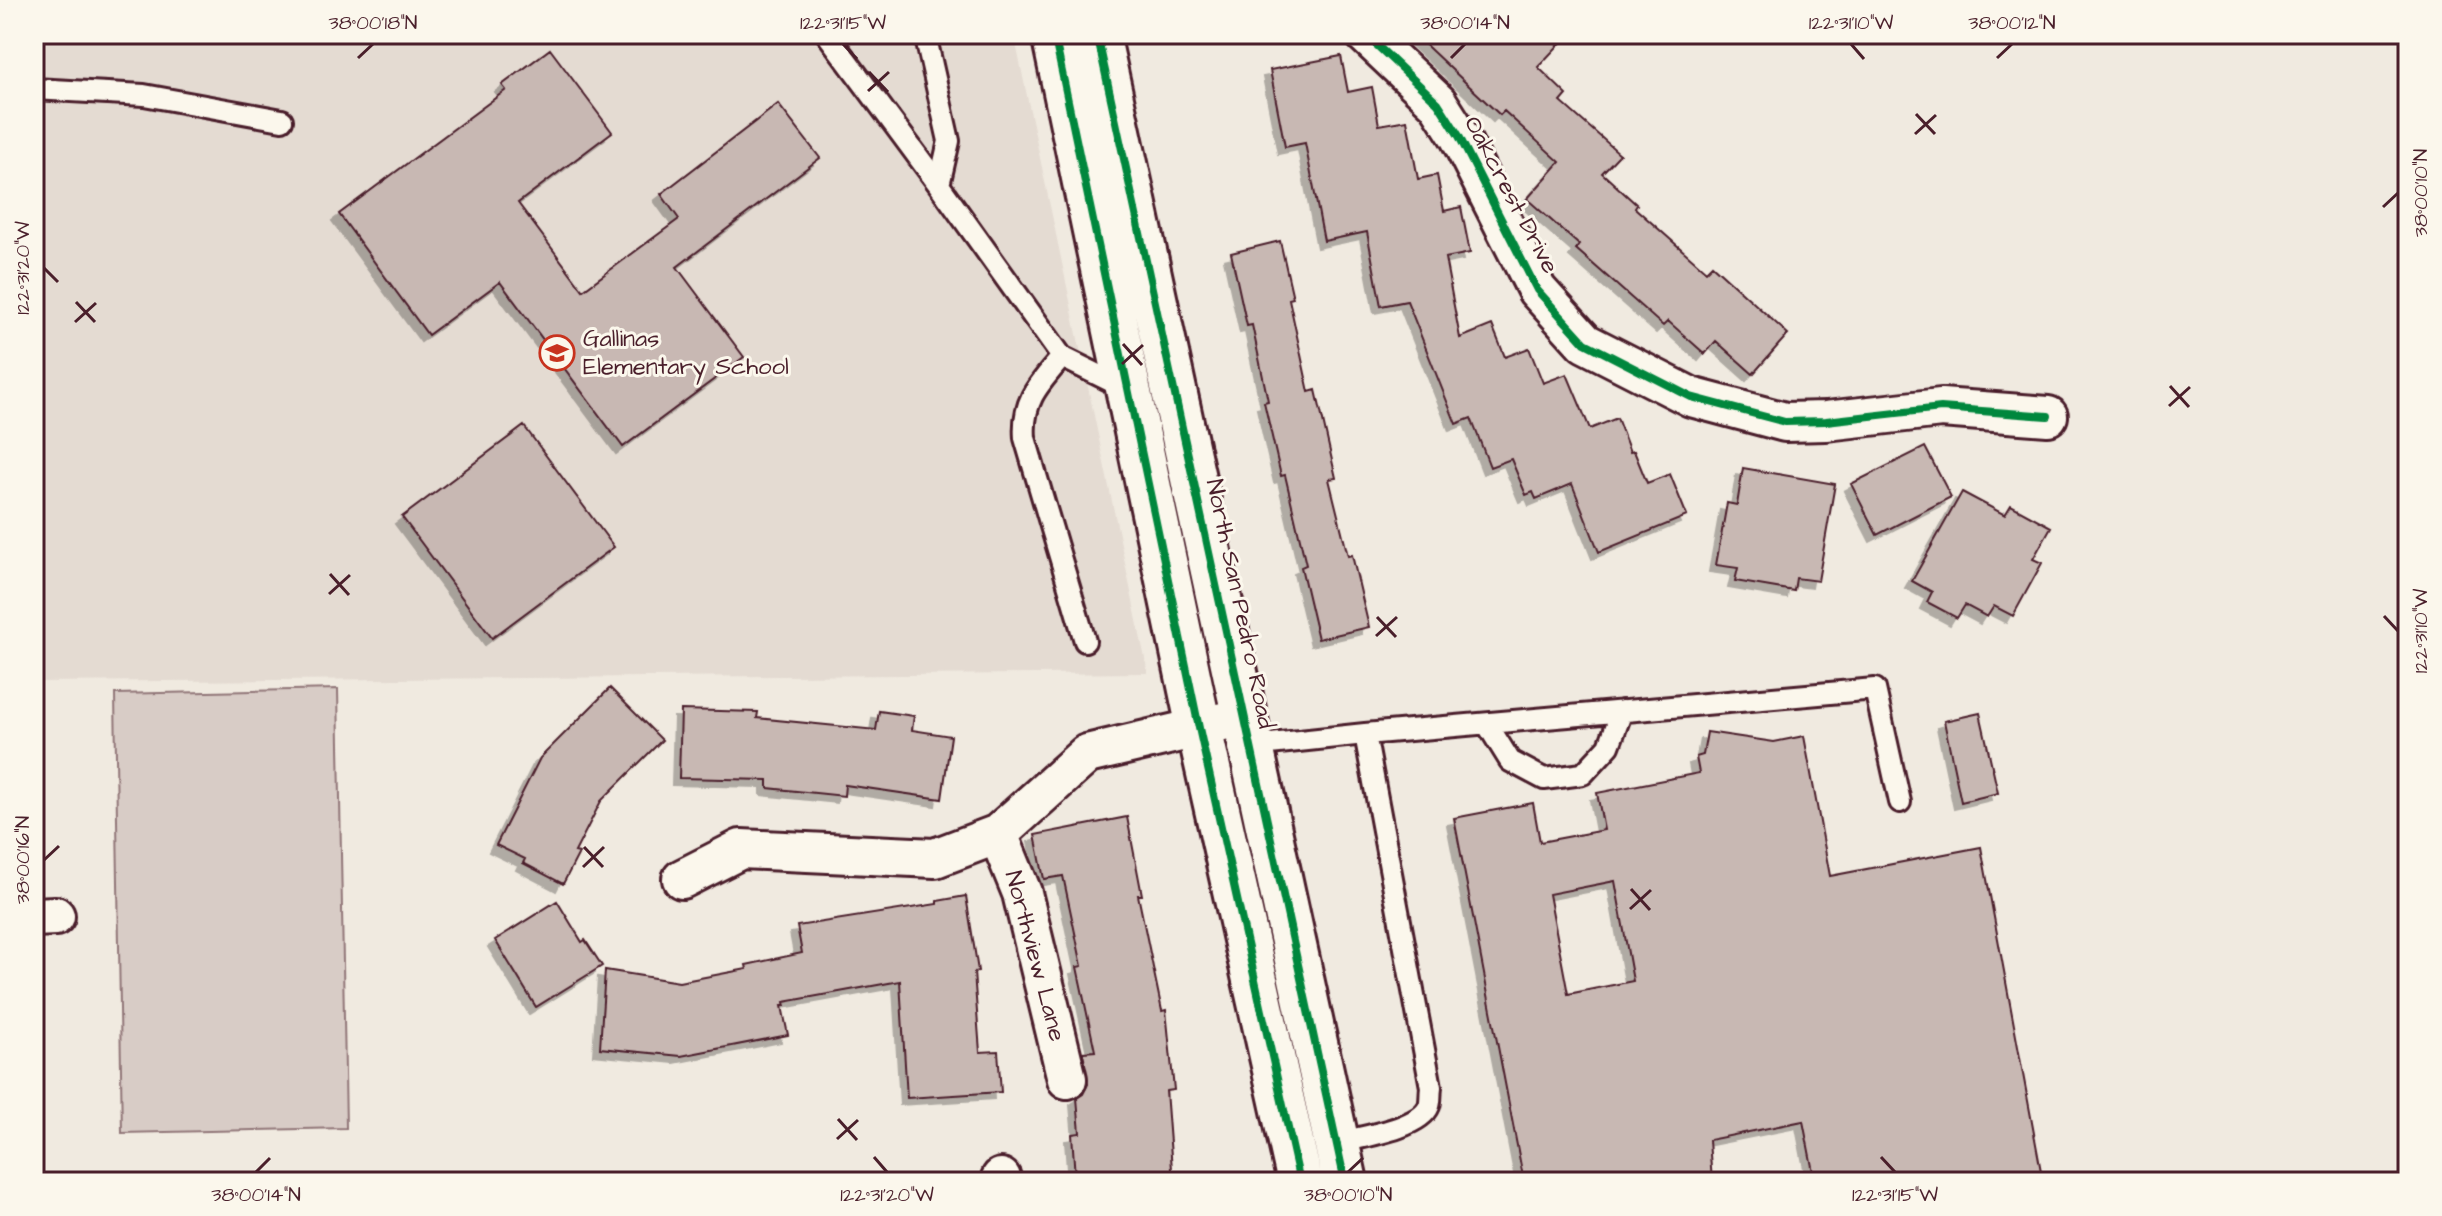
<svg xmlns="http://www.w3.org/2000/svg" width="2442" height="1216" font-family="'Architects Daughter',sans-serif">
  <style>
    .built { fill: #e4dbd2 }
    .green { fill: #d8ccc6; stroke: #917678; stroke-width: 2 }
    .building { fill: #c8b8b3; stroke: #4a1f2b; stroke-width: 2; fill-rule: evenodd; filter: url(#shadow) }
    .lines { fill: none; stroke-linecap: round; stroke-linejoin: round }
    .service-casing { stroke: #4a1f2b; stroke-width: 26 }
    .minor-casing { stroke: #4a1f2b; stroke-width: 44 }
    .secondary-casing { stroke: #4a1f2b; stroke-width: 50 }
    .service { stroke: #fbf7ec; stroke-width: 20 }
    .minor { stroke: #fbf7ec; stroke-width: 38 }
    .secondary { stroke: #fbf7ec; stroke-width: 44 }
    .cycleway-casing { stroke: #fbf7ec; stroke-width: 13 }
    .cycleway { stroke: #00873e; stroke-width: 8 }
    .ticks { fill: none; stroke: #4a1f2b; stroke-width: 3 }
    .labels { text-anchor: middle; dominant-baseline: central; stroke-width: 6; stroke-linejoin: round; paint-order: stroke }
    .street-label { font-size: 24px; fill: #4a1f2b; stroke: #fbf7ec }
    .poi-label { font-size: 24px; fill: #4a1f2b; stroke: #fbf7ec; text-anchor: start }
    .neatline { fill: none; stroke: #4a1f2b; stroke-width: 3 }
    .ticks-label { font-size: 20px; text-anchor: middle; fill: #4a1f2b }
  </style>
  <defs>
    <filter id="shadow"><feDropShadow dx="-7" dy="7" stdDeviation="0" flood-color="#0004"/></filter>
  </defs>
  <rect width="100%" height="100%" fill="#f0eae0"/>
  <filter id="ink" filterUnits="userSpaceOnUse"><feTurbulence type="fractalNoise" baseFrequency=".0125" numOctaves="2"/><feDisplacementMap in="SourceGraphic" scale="16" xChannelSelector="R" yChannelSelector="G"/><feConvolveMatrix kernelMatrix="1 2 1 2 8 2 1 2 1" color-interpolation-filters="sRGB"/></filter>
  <g filter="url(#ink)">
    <path class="built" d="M34 34H1014L1148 673 34 682Z"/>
    <path class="green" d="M338 689 346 1128 122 1133 115 694Z"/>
    <path class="building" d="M1414 34H1569L1538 67 1567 95 1561 102 1620 154 1602 173 1637 205 1635 208 1706 271 1712 265 1788 334 1753 374 1716 341 1705 354 1668 321 1663 326 1576 249 1579 245 1527 199 1560 162 1504 111 1500 115Z
      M550 49 612 132 518 203 583 290 679 219 661 194 778 104 820 158 677 267 744 357 623 447 500 282 428 335 339 214 506 90 502 85Z
      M1341 56 1348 92 1372 87 1379 125 1407 120 1418 179 1437 175 1444 211 1461 207 1470 253 1445 258 1460 338 1492 325 1505 357 1529 348 1543 383 1567 374 1590 429 1617 418 1630 452 1634 451 1647 483 1670 474 1687 516 1599 552 1572 484 1536 499 1533 492 1526 495 1511 459 1490 467 1471 418 1456 424 1407 301 1381 306 1367 232 1324 241 1305 143 1285 147 1270 70Z
      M1280 241 1293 298 1289 299 1309 392 1316 390 1336 478 1329 479 1348 556 1352 555 1369 627 1318 639 1301 567 1306 565 1285 475 1281 476 1264 402 1268 401 1252 325 1247 326 1231 253Z
      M524 426 614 547 492 638 402 517Z
      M1925 447 1951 497 1877 535 1851 484Z
      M1743 468 1835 484 1818 581 1796 578 1794 591 1735 581 1738 568 1716 565 1727 503 1737 505Z
      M1962 492 2005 515 2011 505 2051 527 2033 559 2042 563 2013 616 1994 606 1987 617 1965 605 1957 618 1927 602 1932 592 1912 581Z
      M610 688 662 740 601 801 575 852 579 853 563 884 523 863 525 859 496 845 540 758Z
      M681 710 758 712 757 718 876 730 879 711 914 716 912 730 951 736 942 799 845 785 844 796 768 788V780L679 778Z
      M1980 713 1998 793 1961 802 1944 721Z
      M1707 732 1774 742 1804 736 1830 876 1981 847 2043 1182H1815L1803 1121 1709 1140 1712 1182H1524L1454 818 1533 803 1540 842 1604 830 1597 793 1699 773 1696 757 1703 755ZM1615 881 1633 981 1568 994 1549 894Z
      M1127 817 1142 895H1138L1162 1011 1166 1010 1174 1090 1166 1091 1173 1182H1098L1097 1175 1075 1177 1072 1134 1080 1133 1077 1098 1083 1094 1088 1084 1083 1052 1095 1051 1077 967 1082 966 1063 876 1044 879 1035 835Z
      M966 896 978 971 974 972 980 1052 998 1051 1001 1092 907 1098 900 981 784 1002 785 1006H782L788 1035 681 1056 600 1048 605 970 679 982 747 969 746 965 802 953 797 926 937 904V901Z
      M557 901 582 942 585 940 602 966 536 1007 495 940Z"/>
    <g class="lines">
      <defs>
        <path id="service" d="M827 34 939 185 1062 357 1127 389
          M925 34 949 141 939 185
          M34 89 144 95 282 120
          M1062 357C1039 384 1022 400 1025 438L1085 641
          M1487 724 1510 761 1544 779 1583 774 1609 746 1622 711
          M1365 734 1875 689 1900 802
          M1251 746 1365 734 1431 1087C1430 1092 1431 1101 1429 1106 1420 1129 1359 1137 1337 1143"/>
        <path id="minor" d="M1365 34 1438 103 1459 136 1537 290 1585 343 1691 397 1785 422 1826 421 1941 408 2048 416
          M998 834 1022 893 1067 1079
          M682 879 741 849 935 858 998 834 1087 754 1244 717
          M34 917 55 916
          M1001 1178 1002 1182"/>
        <path id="secondary" d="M1054 34 1199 728 1300 1182
          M1097 34 1345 1182"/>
      </defs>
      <use href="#service" class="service-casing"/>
      <use href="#minor" class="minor-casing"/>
      <use href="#secondary" class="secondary-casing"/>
      <use href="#service" class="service"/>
      <use href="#minor" class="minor"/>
      <use href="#secondary" class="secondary"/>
      <defs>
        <path id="cycleway" d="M1054 34 1199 728 1300 1182
          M1097 34 1345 1182
          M1365 34 1438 103 1459 136 1537 290 1585 343 1691 397 1785 422 1826 421 1941 408 2048 416"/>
      </defs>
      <use href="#cycleway" class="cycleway-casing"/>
      <use href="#cycleway" class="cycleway"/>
    </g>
  </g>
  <path class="ticks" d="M843 44 857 59M1851 44 1864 59M358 58 373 44M1451 58 1465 44M1997 58 2012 44M869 72 888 92M868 91 889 72M1916 114 1935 134M1915 134 1936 115M2383 207 2398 193M44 268 58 282M76 302 95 322M75 322 96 303M1123 344 1142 365M1122 364 1143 345M2170 386 2189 407M2169 406 2190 387M330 574 349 595M329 594 350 575M2384 616 2398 631M1377 617 1396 637M1376 636 1397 617M584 847 603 867M44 860 59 846M583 867 604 847M1631 889 1650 910M1630 909 1651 890M838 1119 857 1140M837 1139 858 1120M874 1157 887 1172M1881 1157 1895 1172M256 1172 270 1158M1348 1172 1363 1158"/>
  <defs>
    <symbol id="school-ring" viewBox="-11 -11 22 22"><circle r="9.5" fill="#fbf7ec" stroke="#c8321e" stroke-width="1.5"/><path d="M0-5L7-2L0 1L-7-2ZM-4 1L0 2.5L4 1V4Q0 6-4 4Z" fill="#c8321e"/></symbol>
  </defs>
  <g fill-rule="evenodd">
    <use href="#school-ring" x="537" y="333" width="40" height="40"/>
  </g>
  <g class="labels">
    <g class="street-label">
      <text transform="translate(1511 195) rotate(62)">Oakcrest Drive</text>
      <text transform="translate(1240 604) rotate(78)">North San Pedro Road</text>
      <text transform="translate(1035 956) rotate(75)">Northview Lane</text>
    </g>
    <g class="poi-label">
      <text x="583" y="339">Gallinas<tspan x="583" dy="28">Elementary School</tspan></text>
    </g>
  </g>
  <rect width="2442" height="1216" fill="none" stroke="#fbf7ec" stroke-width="88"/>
  <rect x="44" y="44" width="2354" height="1128" class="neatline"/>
  <g class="ticks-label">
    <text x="373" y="29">38°00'18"N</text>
    <text x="843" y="29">122°31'15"W</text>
    <text x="1465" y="29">38°00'14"N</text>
    <text x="1851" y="29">122°31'10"W</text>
    <text x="2012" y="29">38°00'12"N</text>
    <text transform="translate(2420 193) rotate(-90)" y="7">38°00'10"N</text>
    <text transform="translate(22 268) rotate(-90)" y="7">122°31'20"W</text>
    <text transform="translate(2420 631) rotate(-90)" y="7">122°31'10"W</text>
    <text transform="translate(22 860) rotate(-90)" y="7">38°00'16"N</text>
    <text x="256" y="1201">38°00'14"N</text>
    <text x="887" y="1201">122°31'20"W</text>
    <text x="1348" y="1201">38°00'10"N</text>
    <text x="1895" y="1201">122°31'15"W</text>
  </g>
</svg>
